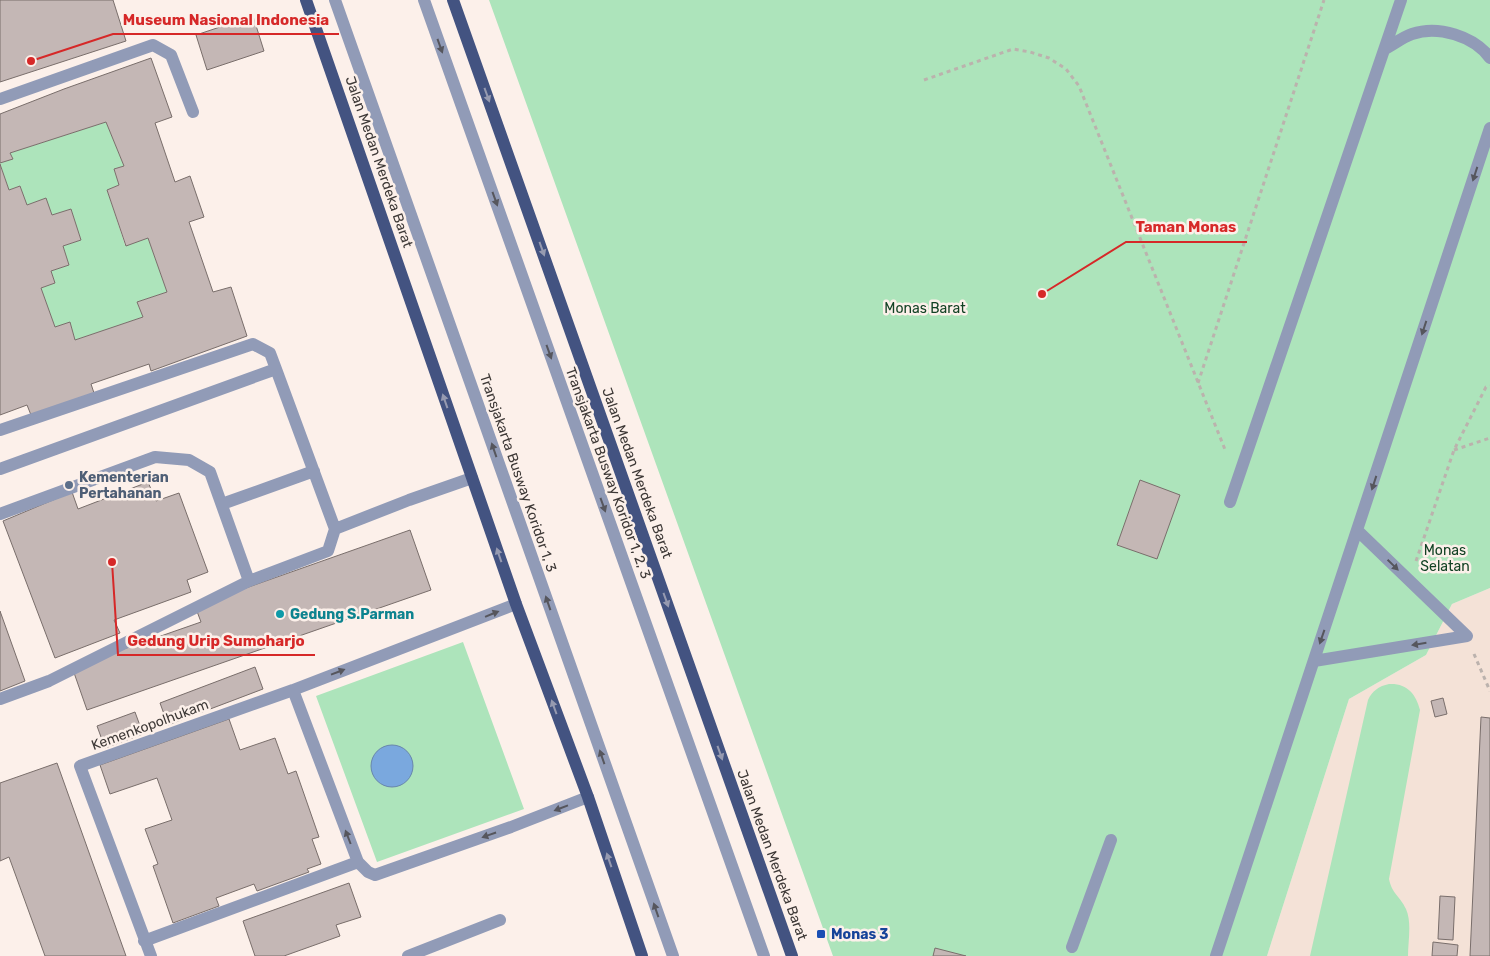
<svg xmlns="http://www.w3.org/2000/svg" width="1490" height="956" font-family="Rubik,sans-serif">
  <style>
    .built { fill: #f4e2d7 }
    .green { fill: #ade4bb }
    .water { fill: #7aa8de; stroke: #6886ac }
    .building { fill: #c4b7b5; stroke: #796e6b }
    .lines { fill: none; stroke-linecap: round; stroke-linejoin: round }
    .path { stroke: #bbb2ad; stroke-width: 3; stroke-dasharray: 4 4; stroke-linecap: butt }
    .minor { stroke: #919bb7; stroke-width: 12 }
    .major { stroke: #435381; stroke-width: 12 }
    .oneway { fill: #56565d }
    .oneway2 { fill: #969ab0 }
    .service-dot { fill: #5c6f8a; stroke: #fcf0ea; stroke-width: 2 }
    .culture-dot { fill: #0f9aa8; stroke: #fcf0ea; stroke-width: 2 }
    .transit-dot { fill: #1a4fb4; stroke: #fcf0ea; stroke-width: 2 }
    .labels { text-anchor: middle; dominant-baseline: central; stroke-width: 5; stroke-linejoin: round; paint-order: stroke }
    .street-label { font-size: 14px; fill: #3d3836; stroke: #fcf0ea }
    .park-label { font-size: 14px; fill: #124224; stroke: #fcf0ea }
    .service-label { font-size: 14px; font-weight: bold; fill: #4e5e75; stroke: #fcf0ea; text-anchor: start }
    .culture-label { font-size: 14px; font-weight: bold; fill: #0d838f; stroke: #fcf0ea; text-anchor: start }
    .transit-label { font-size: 14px; font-weight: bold; fill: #164399; stroke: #fcf0ea; text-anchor: start }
    .leader { fill: none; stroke: #d62828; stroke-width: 2 }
    .callout-dot { fill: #d62828; stroke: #fcf0ea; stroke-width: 2 }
    .callout-label { font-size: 15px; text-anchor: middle; font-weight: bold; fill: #d62828; stroke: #fcf0ea; stroke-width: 5; stroke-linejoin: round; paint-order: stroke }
  </style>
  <rect width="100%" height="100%" fill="#fcf0ea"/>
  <path class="built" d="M1490 588V956H1267L1349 699 1426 655 1452 604Z"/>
  <path class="green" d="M489 0H1490V588L1452 604 1426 655 1349 699 1267 956H833Z
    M106 122 124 166 114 169 119 185 107 190 125 245 148 238 167 292 137 302 143 317 75 340 70 323 55 327 41 288 55 283 51 271 69 265 63 246 81 240 71 209 52 215 46 198 27 205 20 186 9 190 0 163 13 159 10 153Z
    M463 642 524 809 377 862 316 696Z
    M1389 684C1407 683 1416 694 1420 710L1389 879C1392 894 1400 896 1406 909 1412 922 1408 942 1408 956H1310L1368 700C1372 691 1379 686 1389 684Z"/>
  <path class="water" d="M371 766a21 21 0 1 1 42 0a21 21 0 1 1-42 0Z"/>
  <path class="building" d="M0 0H113L126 41 0 82Z
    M253 16 264 51 207 70 196 35Z
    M151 58 172 117 155 123 175 182 190 176 204 217 189 222 213 292 231 287 247 336 151 371 149 364 91 384 94 393 31 415 27 405 0 415V164L9 190 20 186 27 205 46 198 52 215 71 209 81 240 63 246 69 265 51 271 55 283 41 288 55 327 70 322 75 340 143 317 137 302 167 292 148 238 126 246 107 190 119 185 114 169 124 166 106 122 10 153 13 159 0 163V114L64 89Z
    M1140 480 1180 495 1157 559 1117 545Z
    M148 482 156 501 179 493 208 572 187 580 191 592 114 620 120 633 55 658 3 521 72 492 78 509Z
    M410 530 431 590 87 710 72 667 201 622 195 606Z
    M0 611 25 681 0 691Z
    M255 667 263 689 168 725 160 703Z
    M1443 698 1447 714 1435 717 1431 701Z
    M135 712 143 734 105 748 97 726Z
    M1481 717 1490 718V956H1470Z
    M229 719 240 750 275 738 288 774 296 771 319 837 312 839 321 864 307 869 309 872 257 891 254 884 216 898 219 906 173 923 153 866 158 864 145 829 172 820 157 778 110 794 100 765Z
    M57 763 126 956H45L9 857 0 861V783Z
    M349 883 361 917 336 925 340 936 284 956H255L243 921Z
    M1440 896 1455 897 1453 940 1438 939Z
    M1433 942 1458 945 1457 956H1432Z
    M935 948 966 956H933Z"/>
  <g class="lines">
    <path class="path" d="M924 80 1013 49 1030 52 1049 58 1066 69 1079 86 1226 452
      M1198 383 1324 0
      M1454 450 1490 438
      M1416 561 1454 450 1486 387 1490 386
      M1474 654 1490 691"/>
    <path class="minor" d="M335 0 673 956
      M424 0 764 956
      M1385 49C1394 44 1403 37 1412 34 1438 25 1474 36 1490 58
      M0 99 153 45 171 55 193 112
      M0 430 253 344 270 353 276 369
      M0 469 276 369 335 529 328 551 249 581 49 681 0 699
      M1230 502 1401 0
      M222 504 314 471
      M0 514 155 457 189 460 210 472 249 581
      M335 529 409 500 472 478
      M1358 531 1467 636
      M1314 661 1467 636
      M293 690 358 862 368 872 375 875 511 827 588 797
      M144 941 358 862
      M1072 947 1111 840
      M151 956 80 766 293 690 516 604
      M408 956 500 920
      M1216 956 1490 128"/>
    <path class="major" d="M306 0 516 604 588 797 642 956
      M453 0 792 956"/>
  </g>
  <defs><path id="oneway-solid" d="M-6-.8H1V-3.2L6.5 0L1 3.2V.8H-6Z" transform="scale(1.25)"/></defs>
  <g class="oneway">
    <use href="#oneway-solid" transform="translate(440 46) rotate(70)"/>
    <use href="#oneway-solid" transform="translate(1475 174) rotate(108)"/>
    <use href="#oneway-solid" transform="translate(495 199) rotate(70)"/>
    <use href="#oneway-solid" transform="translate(1424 328) rotate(108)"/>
    <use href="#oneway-solid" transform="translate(549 352) rotate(70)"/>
    <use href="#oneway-solid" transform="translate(494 450) rotate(-109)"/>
    <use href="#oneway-solid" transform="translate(1374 483) rotate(108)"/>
    <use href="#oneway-solid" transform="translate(603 505) rotate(70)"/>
    <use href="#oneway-solid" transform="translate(1393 565) rotate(44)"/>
    <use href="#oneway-solid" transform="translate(548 603) rotate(-109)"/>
    <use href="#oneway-solid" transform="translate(492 614) rotate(-22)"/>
    <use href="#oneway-solid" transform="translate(1322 637) rotate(109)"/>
    <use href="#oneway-solid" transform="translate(1419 644) rotate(171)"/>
    <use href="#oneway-solid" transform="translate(338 672) rotate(-21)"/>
    <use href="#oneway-solid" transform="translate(602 757) rotate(-109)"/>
    <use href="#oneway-solid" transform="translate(561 808) rotate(159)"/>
    <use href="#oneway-solid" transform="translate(489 835) rotate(161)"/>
    <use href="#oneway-solid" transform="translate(348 837) rotate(-111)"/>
    <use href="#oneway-solid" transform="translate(656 910) rotate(-109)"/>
  </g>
  <g class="oneway2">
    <use href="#oneway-solid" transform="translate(487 95) rotate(70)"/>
    <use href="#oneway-solid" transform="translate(542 249) rotate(70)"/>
    <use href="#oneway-solid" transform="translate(445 401) rotate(-109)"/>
    <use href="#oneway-solid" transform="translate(499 555) rotate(-109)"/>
    <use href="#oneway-solid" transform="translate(666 600) rotate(70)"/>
    <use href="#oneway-solid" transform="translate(554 707) rotate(-110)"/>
    <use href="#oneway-solid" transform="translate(720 753) rotate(70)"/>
    <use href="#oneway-solid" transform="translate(609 860) rotate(-109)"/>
  </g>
  <circle class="service-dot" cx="69" cy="485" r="5"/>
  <circle class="culture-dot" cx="280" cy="614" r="5"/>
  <rect class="transit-dot" x="816" y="929" width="10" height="10" rx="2.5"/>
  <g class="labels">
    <g class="street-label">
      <text transform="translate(379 162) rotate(71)">Jalan Medan Merdeka Barat</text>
      <text transform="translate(518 473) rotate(71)">Transjakarta Busway Koridor 1, 3</text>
      <text transform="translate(608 473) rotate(70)">Transjakarta Busway Koridor 1, 2, 3</text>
      <text transform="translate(637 473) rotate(70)">Jalan Medan Merdeka Barat</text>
      <text transform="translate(150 725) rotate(-20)">Kemenkopolhukam</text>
      <text transform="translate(772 855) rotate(70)">Jalan Medan Merdeka Barat</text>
    </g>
    <g class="park-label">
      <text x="925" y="308">Monas Barat</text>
      <text x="1445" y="550">Monas<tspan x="1445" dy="16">Selatan</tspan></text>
    </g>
    <g class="service-label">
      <text x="79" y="477">Kementerian<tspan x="79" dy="16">Pertahanan</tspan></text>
    </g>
    <g class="culture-label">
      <text x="290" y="614">Gedung S.Parman</text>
    </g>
    <g class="transit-label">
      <text x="831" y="934">Monas 3</text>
    </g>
  </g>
  <path class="leader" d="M31 61L113 34H339M1042 294L1126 242H1247M112 562L118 655H315"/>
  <g class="callout-dot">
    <circle cx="31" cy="61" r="5"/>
    <circle cx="1042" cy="294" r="5"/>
    <circle cx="112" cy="562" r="5"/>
  </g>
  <g class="callout-label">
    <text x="226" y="25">Museum Nasional Indonesia</text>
    <text x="1186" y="232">Taman Monas</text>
    <text x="216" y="646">Gedung Urip Sumoharjo</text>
  </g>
</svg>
